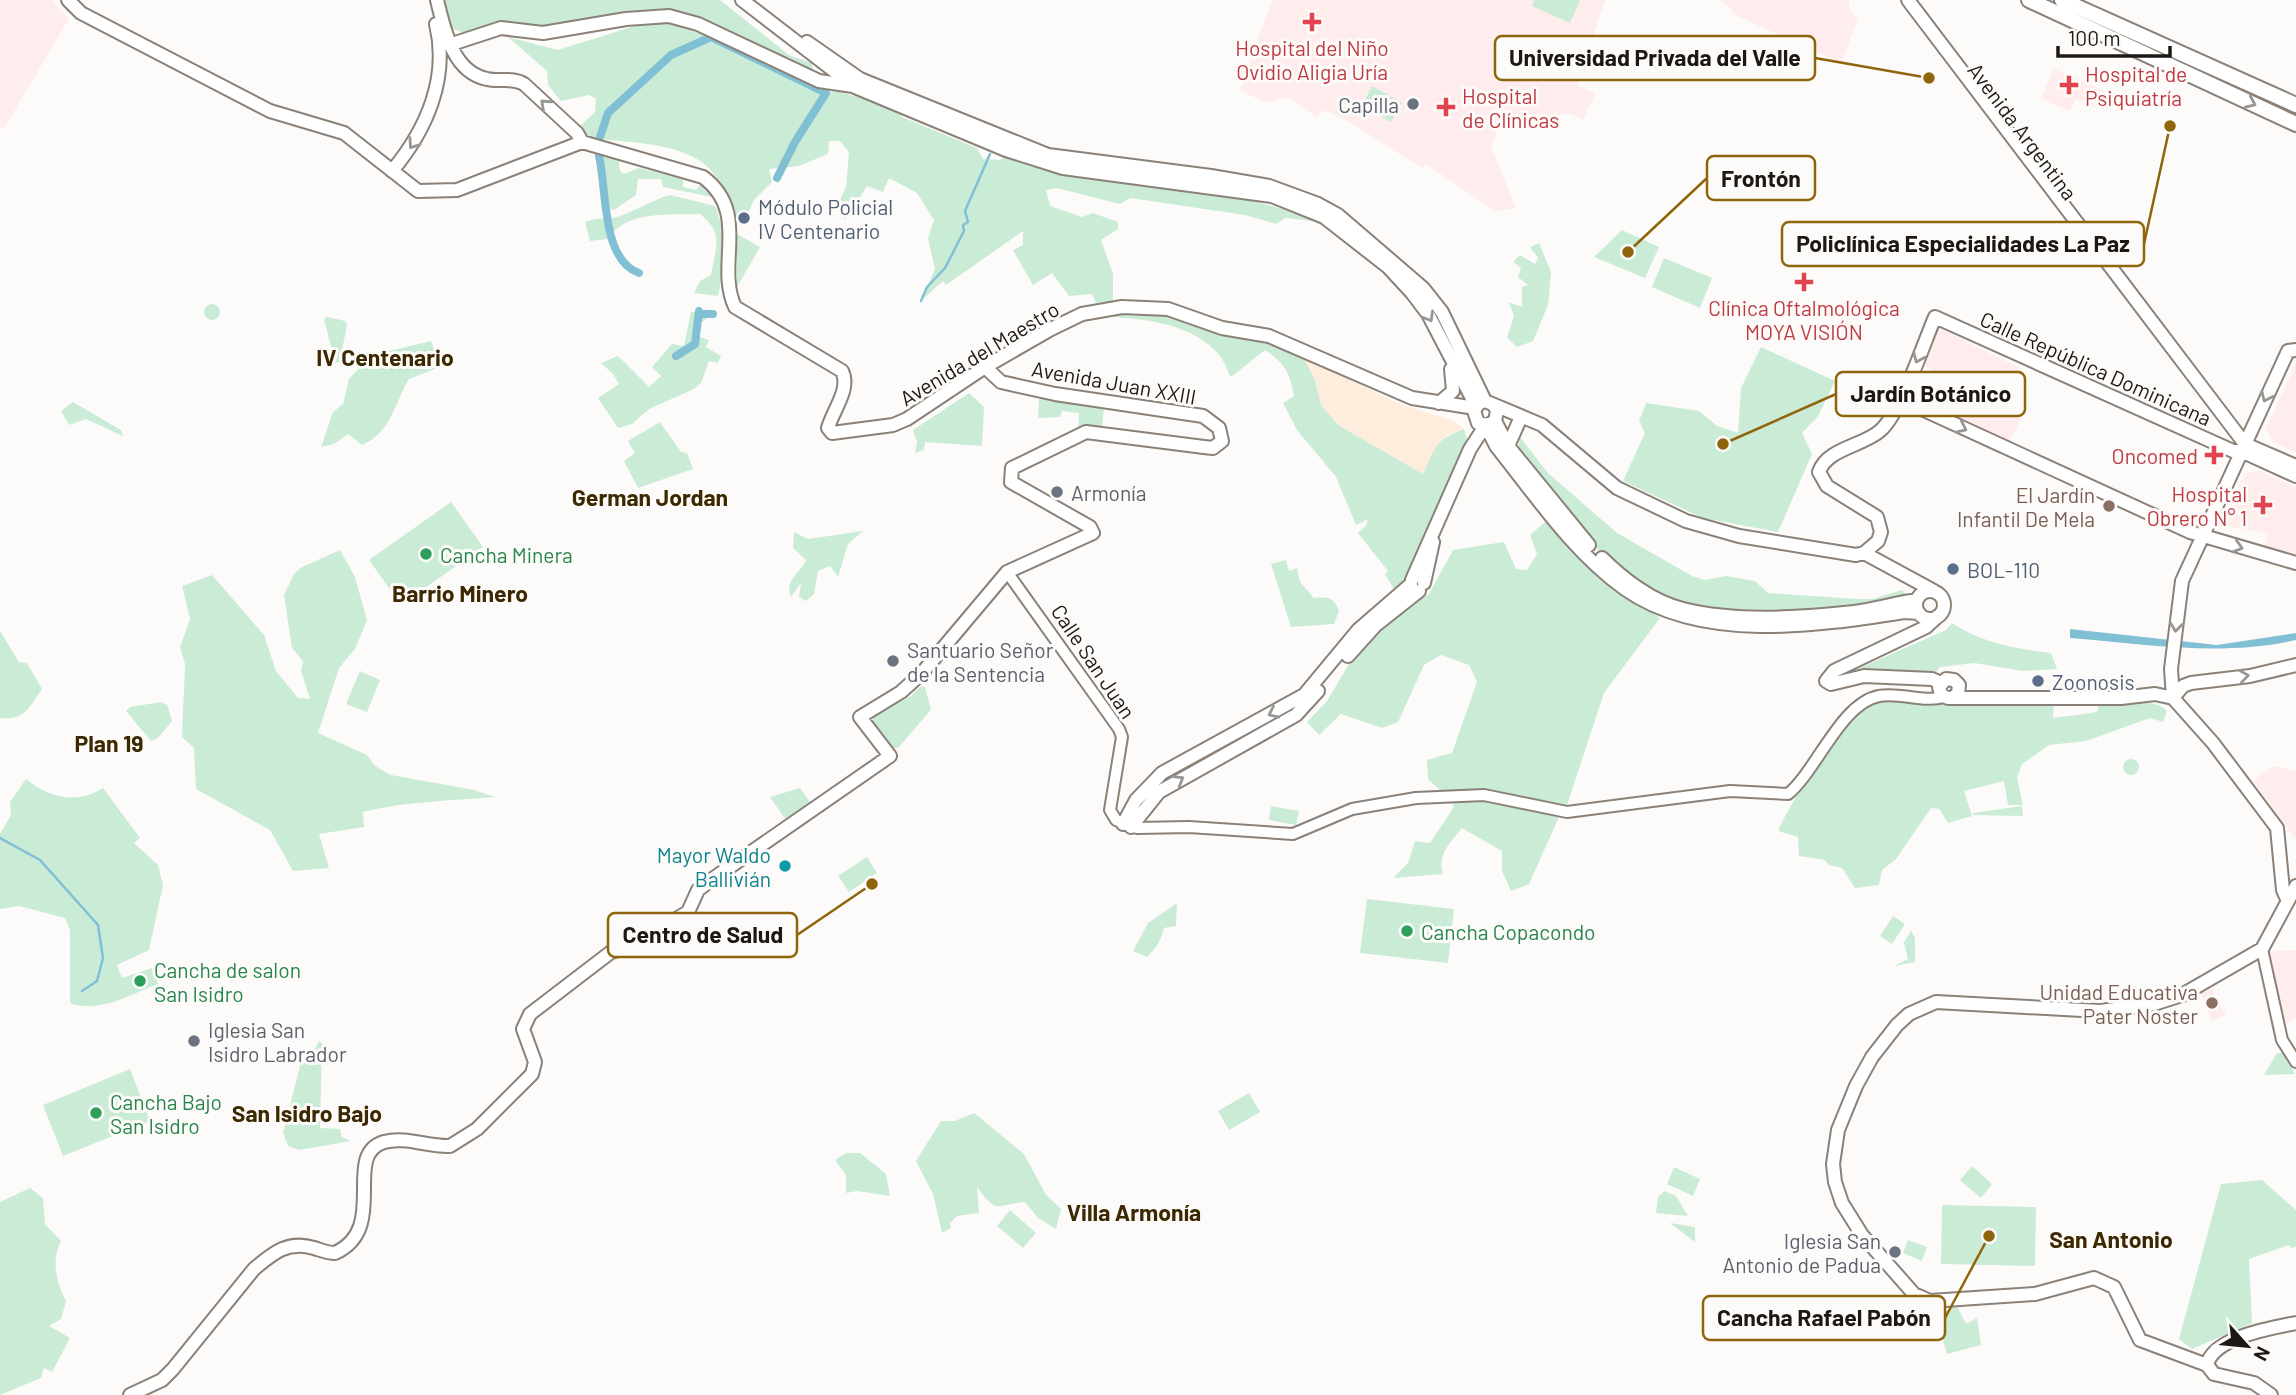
<svg xmlns="http://www.w3.org/2000/svg" width="2296" height="1395" font-family="Barlow,sans-serif">
  <style>
    .built { fill: #feecdd }
    .education { fill: #feedec }
    .green { fill: #caebd6 }
    .water { fill: #81c0d4 }
    .lines { fill: none; stroke-linecap: round; stroke-linejoin: round }
    .stream { stroke: #81c0d4; stroke-width: 2.5 }
    .canal { stroke: #81c0d4; stroke-width: 8 }
    .tertiary-casing { stroke: #8b8178; stroke-width: 14 }
    .secondary-casing { stroke: #8b8178; stroke-width: 16 }
    .primary-casing { stroke: #8b8178; stroke-width: 18 }
    .tertiary { stroke: #fff; stroke-width: 10 }
    .secondary { stroke: #fff; stroke-width: 12 }
    .primary { stroke: #fff; stroke-width: 14 }
    .oneway { stroke: #999795 }
    .health-dot { fill: #e0444e; stroke: #fdfbf9; stroke-width: 2.5 }
    .worship-dot { fill: #6b7280; stroke: #fdfbf9; stroke-width: 2.5 }
    .service-dot { fill: #5c6f8a; stroke: #fdfbf9; stroke-width: 2.5 }
    .education-dot { fill: #8d6e63; stroke: #fdfbf9; stroke-width: 2.5 }
    .leisure-dot { fill: #2e9e5b; stroke: #fdfbf9; stroke-width: 2.5 }
    .culture-dot { fill: #0f9aa8; stroke: #fdfbf9; stroke-width: 2.5 }
    .labels { text-anchor: middle; dominant-baseline: central; stroke-width: 6; stroke-linejoin: round; paint-order: stroke }
    .health-label { font-size: 21px; fill: #be3a42; stroke: #fdfbf9 }
    .worship-label { font-size: 21px; fill: #5b616d; stroke: #fdfbf9; text-anchor: start }
    .street-label { font-size: 21px; fill: #1c1814; stroke: #fdfbf9 }
    .service-label { font-size: 21px; fill: #4e5e75; stroke: #fdfbf9; text-anchor: start }
    .education-label { font-size: 21px; fill: #785e54; stroke: #fdfbf9; text-anchor: end }
    .leisure-label { font-size: 21px; fill: #27864d; stroke: #fdfbf9; text-anchor: start }
    .culture-label { font-size: 21px; fill: #0d838f; stroke: #fdfbf9; text-anchor: end }
    .neighbourhood-label { font-size: 23px; font-weight: bold; fill: #3c2801; stroke: #fdfbf9 }
    .leader { fill: none; stroke: #8f650c; stroke-width: 2.5 }
    .callout-dot { fill: #8f650c; stroke: #fdfbf9; stroke-width: 2.5 }
    .callout { fill: #fdfbf9; stroke: #8f650c; stroke-width: 2.5 }
    .callout-label { font-size: 23px; text-anchor: middle; font-weight: bold; fill: #1c1814 }
  </style>
  <rect width="100%" height="100%" fill="#fdfbf9"/>
  <path class="built" d="M1303 357 1397 403 1454 421 1464 429 1445 436 1423 474 1338 425 1321 405 1315 380Z"/>
  <path class="education" d="M0 0H52L69 19 3 130 0 128Z
    M1272 0H1605L1577 85 1595 94 1583 120 1568 113 1498 130 1491 147 1516 208 1496 212 1426 164 1422 168 1346 120 1324 110 1317 117 1287 97 1268 103 1240 91Z
    M1717 0H1849L1850 9 1858 19 1841 63 1737 16 1723 1Z
    M2054 69 2105 91 2097 108 2076 99 2070 111 2041 99Z
    M1939 328 2022 369 2014 407 2024 412 2009 443 1943 412 1958 382 1921 365Z
    M2296 363V452L2273 443 2266 429Z
    M2260 471 2296 487V557L2264 549 2268 534 2235 528 2222 522 2245 473Z
    M2272 766 2296 771V840L2253 781Z
    M2296 950V1017L2286 1024 2269 951Z
    M2210 985 2226 1015 2212 1021 2200 991Z"/>
  <path class="green" d="M443 0H720L789 55 812 63 813 70 809 72 655 11 546 26 501 23 463 33 449 27Z
    M1534 0H1580L1570 23 1532 6Z
    M664 22 711 37 813 88 821 95 836 91 898 108 902 117 977 148 983 159 1000 160 1008 156 1237 197 1303 214 1321 222 1286 218 1276 224 1245 215 1130 198 1120 204 1057 188 1046 190 1050 206 1082 217 1093 213 1118 222V229L1101 240 1113 274V301L1096 303 1092 294 1069 296 1052 273 1033 285 1013 250 1023 245V231L946 285 943 281 921 301 935 269 928 238 934 220 917 193 889 178 883 192 867 186 845 220 836 208 846 187 849 152 840 141H829L828 154 799 166 769 169 772 182 754 200 745 220 730 213C725 198 721 181 710 169 682 141 627 143 590 138L578 128 595 112 596 99 589 95 561 101 548 85 547 71 508 37 558 50 638 25Z
    M2219 78 2296 110V119L2218 84Z
    M1372 86 1402 103 1391 122 1362 106Z
    M595 154 619 161 620 171 624 174 639 168 683 179V187L696 190 700 185 712 197 663 187 661 179H638L636 195 614 210 603 208Z
    M670 195 715 206C727 233 725 267 718 296L694 293 700 281 711 275C716 246 724 233 700 214 669 215 626 210 608 239L590 241 585 222C596 218 602 219 612 218 625 217 653 199 670 195Z
    M1622 230 1659 247 1645 278 1594 257Z
    M737 234 760 247 737 287Z
    M1539 243 1551 272 1548 305 1533 341 1517 347 1507 337 1514 316 1509 302 1522 307V287L1528 285 1518 277 1521 268 1513 262 1520 255 1535 264 1538 258 1530 247Z
    M1664 258 1712 278 1700 308 1652 287Z
    M204 312a8 8 0 1 1 16 0a8 8 0 1 1-16 0Z
    M691 312 713 314 698 325 700 337 709 340 706 347 721 356 718 363 709 361 701 383 694 389 649 409 632 424 618 428 598 398 619 384 613 374 601 363 618 356 649 387 661 376 652 367 672 344 684 346Z
    M1109 313H1162L1278 345 1303 357 1315 380 1321 405 1338 425 1423 474C1436 448 1434 440 1464 429L1468 442 1412 573 1394 589 1385 574 1388 571 1358 533 1366 526 1368 519 1356 525 1336 477 1297 430 1283 403 1294 396C1290 373 1285 363 1265 350L1231 377C1227 371 1225 363 1221 357 1192 320 1134 318 1091 316Z
    M327 317 345 321 347 324 340 362 335 363 324 319Z
    M431 341 440 367 409 379C394 404 391 433 362 445L348 434 334 444 321 447 333 412 343 404 349 379 361 366 389 351Z
    M1761 347 1835 381 1818 416 1802 433 1812 454 1778 532 1703 518 1623 481 1645 433 1639 421 1646 403 1699 411 1717 426 1738 433 1741 388Z
    M969 393 984 407 982 446 925 442 924 450 915 453 917 442 913 430Z
    M1039 399 1104 407 1102 428 1078 431 1079 413 1062 411 1060 417 1038 418Z
    M73 402 121 430 123 436 86 419 69 425 61 411Z
    M660 422 681 452 687 453 693 469 638 488 624 461 635 453 628 441Z
    M1520 437 1548 473 1617 533 1692 576 1705 580 1726 576 1755 581 1768 593 1858 599H1872L1902 590 1907 595C1862 609 1815 611 1769 610 1733 609 1691 610 1658 594 1597 565 1559 501 1518 449Z
    M451 502 483 547 401 605 369 560Z
    M1547 520 1606 581 1660 618 1604 693 1566 808C1525 794 1485 787 1441 791L1428 779 1427 760 1452 753 1477 682 1469 665 1441 655 1424 665 1398 722 1382 728 1341 714 1319 735 1307 722 1327 701 1352 659 1389 620 1429 594 1453 550 1504 542 1516 569 1527 570 1537 554 1530 535Z
    M863 531 848 544 838 577 830 566 818 571 814 594 806 601 799 597 801 583 791 597C784 580 800 574 806 560L793 548 794 532 808 539Z
    M340 550 355 577 367 620 355 649 339 668 318 733 367 755 375 766 391 775 474 790 495 797C450 801 407 801 363 812L364 827 319 834 329 868 293 871 270 830 196 789 194 748 182 737 185 664 180 647 190 619 182 586 212 575 264 635 276 671 298 698 310 699 301 671 303 661 292 648 284 595 294 574 300 568Z
    M1286 560 1289 571 1297 568 1300 582 1314 598C1328 597 1334 597 1339 611L1334 624 1291 627 1271 564Z
    M1952 623C1981 643 2017 649 2051 653L2057 669 2023 671 1974 663 1940 667 1936 672 1867 668 1846 674 1946 630Z
    M0 631 19 662 27 663 42 689C30 706 25 721 0 718Z
    M360 671 380 680 367 712 346 704Z
    M921 686 925 687 931 710 898 748H892L873 725V718L911 696Z
    M2054 698 2053 718 2092 713 2098 711V706C2115 703 2155 697 2167 711L2163 722 2150 718 2086 741 2049 745 2022 764 2017 778 2023 805H2008L2004 781 1964 791 1972 816 1948 823 1939 809 1931 808 1896 859 1882 870 1879 885 1855 888 1842 868 1829 865 1825 860 1799 856 1798 837 1778 831C1794 795 1844 716 1880 699Z
    M161 702 167 705 172 721 158 738 151 741 126 711 130 707Z
    M2123 767a8 8 0 1 1 16 0a8 8 0 1 1-16 0Z
    M26 779C50 799 79 804 103 788L140 838 134 843 158 865 163 885 149 950 117 965 122 978 152 968 158 984C131 994 100 1014 70 1003V930L65 918 19 906 0 909V834L11 815 10 802Z
    M800 788 810 802 786 820 770 797Z
    M1479 800 1511 803 1559 817 1529 884 1511 891 1502 871V851L1462 828C1450 843 1437 854 1443 874L1393 878 1408 863 1415 841 1430 843 1454 807 1452 801Z
    M1271 806 1299 811 1296 825 1269 820Z
    M2022 806 2023 816 1973 815V813Z
    M867 857 877 873 849 892 838 876Z
    M1367 899 1454 909 1448 963 1360 953Z
    M1177 903 1176 926 1164 928C1161 940 1157 948 1147 957L1133 951 1148 923Z
    M1893 916 1905 924 1892 944 1880 936Z
    M1911 931 1915 938V962L1894 966 1908 959 1904 942Z
    M319 1041 322 1043 320 1128 340 1129 342 1137 351 1141 299 1150 288 1146 283 1133 301 1062 310 1059Z
    M2277 1053H2284L2295 1074 2264 1075Z
    M130 1069 150 1121 63 1156 43 1105Z
    M1249 1093 1260 1112 1229 1130 1218 1111Z
    M974 1113 1024 1154 1046 1195 1061 1209 1056 1229 1038 1218 1025 1202C996 1204 998 1216 977 1187L979 1213 957 1216 950 1223 951 1228 942 1233 933 1194 916 1161 941 1121H955Z
    M846 1153H860L886 1174 890 1196 857 1191 846 1193V1175L835 1160Z
    M1972 1166 1992 1184 1981 1198 1960 1180Z
    M1674 1167 1700 1179 1693 1196 1667 1184Z
    M2262 1180 2296 1210V1247L2291 1248 2289 1245 2249 1259 2252 1323 2192 1349 2179 1339 2221 1184Z
    M30 1188 43 1198 45 1224 61 1241C51 1260 56 1282 66 1301L61 1319 49 1326 70 1338 52 1372 44 1368 41 1378 0 1395V1202Z
    M1664 1191 1676 1196 1688 1216 1656 1213 1658 1197Z
    M1942 1205 2036 1207 2035 1266 1941 1264Z
    M1010 1210 1036 1233 1023 1248 997 1226Z
    M1670 1223 1695 1227V1242Z
    M1908 1240 1927 1247 1922 1261 1903 1253Z
    M1956 1304 1966 1324 1977 1318 1981 1345 1947 1354 1937 1318Z
    M1859 1308 1855 1322 1834 1341 1823 1334Z"/>
  <path class="water" d="M2070 629 2217 645 2296 633V640C2221 657 2146 644 2070 638Z"/>
  <g class="lines">
    <path class="stream" d="M921 301 927 287 945 268 964 231 963 225 968 222 965 211 990 154
      M0 838 40 860 98 925 103 958 97 981 82 991"/>
    <path class="canal" d="M600 137 608 113 671 55 711 37 826 93 795 142 777 178
      M599 156C607 188 601 260 639 273
      M676 356 695 344 699 311 700 314H713"/>
    <defs>
      <path id="tertiary" d="M1007 572 1119 729 1122 737 1110 810 1116 820 1137 828 1189 827 1293 834 1352 809 1416 798 1484 795 1567 812 1730 791 1788 794C1817 770 1841 703 1879 696 1901 692 1923 703 1944 697
        M2262 949 2282 1040 2296 1062"/>
      <path id="secondary" d="M68 0 81 13 270 111 344 133 418 191 457 190 582 142 703 177C751 213 715 264 735 307L842 371C851 389 833 410 828 428L832 433 893 425 907 419 985 367 1051 329 1082 314 1122 307 1168 309 1222 328 1269 336 1412 398 1475 408
        M437 0C444 28 452 72 487 79 499 82 513 77 524 84L577 133 582 142
        M742 0 855 87 1006 150 1063 168 1272 196 1324 217 1388 267 1412 293 1428 314 1476 406
        M1908 0 2245 444 2296 466
        M807 42 860 79 1048 155 1211 176 1269 186 1318 204 1338 215 1423 288 1442 312 1485 401
        M452 44 501 28 543 33 626 19 669 16 698 24 819 81 853 86
        M392 171C427 129 449 78 436 24
        M1900 399 2190 532 2296 563
        M1439 403 1453 391 1451 369
        M1494 405 1497 411 1495 421 1488 425 1478 423 1474 411 1479 403 1485 401 1542 425 1617 488 1686 521 1739 536 1856 555 1864 553 1878 541 1881 532 1877 517 1827 486 1819 472C1827 448 1864 446 1881 430 1902 410 1923 345 1935 317L2233 451H2241L2296 476
        M1495 421 1508 446 1589 545
        M1486 426 1496 446C1535 495 1574 553 1625 589 1702 643 1816 626 1904 612L1919 613
        M1508 446 1521 417
        M1864 553 1934 591
        M1602 558C1623 579 1653 602 1683 609 1736 622 1799 618 1854 612 1875 609 1896 603 1917 600
        M1412 580 1470 449 1485 426
        M1424 583 1433 542
        M1916 605a14 14 0 1 1 28 0a14 14 0 1 1-28 0Z
        M1938 616 1926 627 1834 671 1826 681 1831 684 1864 676 1932 679 1941 683
        M1348 656 1376 625 1419 591
        M1952 698 1958 693 1959 685 1954 680 1946 679 1939 687 1941 695 1948 698H2121L2155 694 2173 698
        M2173 698 2171 669 2182 581 2288 351 2296 350
        M2173 698 2213 743 2277 828 2283 890 2287 899
        M2173 698 2183 686 2191 683 2250 676 2296 665
        M1123 824 1136 800 1162 773 1304 695 1358 630 1411 584
        M1131 827 1159 792 1296 715 1318 691
        M2207 1365 2140 1340 2114 1287 2094 1278 2035 1294 1930 1301 1914 1294 1862 1235 1842 1203 1835 1182 1833 1164 1838 1130 1856 1086 1872 1057 1897 1025 1909 1014 1936 1002 2100 1011 2154 1004 2182 995 2262 949 2296 886
        M2207 1365C2213 1337 2272 1328 2296 1323
        M2207 1365 2214 1374 2254 1383 2271 1395
        M130 1395 162 1380 173 1369 254 1269C273 1253 288 1240 314 1248 321 1250 327 1253 335 1253 390 1228 341 1155 384 1142 406 1136 428 1147 450 1146L477 1129 532 1074 535 1062 523 1029 530 1014 611 952 631 946 688 912 698 890 711 880 890 756 860 717 901 692 922 673 1007 572 1093 533 1090 527 1011 482 1012 468 1086 432 1204 447 1213 448 1222 441 1219 428 1203 416 1055 394 1001 382 985 367"/>
      <path id="primary" d="M2029 0 2296 124
        M2062 0 2296 105"/>
    </defs>
    <use href="#tertiary" class="tertiary-casing"/>
    <use href="#secondary" class="secondary-casing"/>
    <use href="#primary" class="primary-casing"/>
    <use href="#tertiary" class="tertiary"/>
    <use href="#secondary" class="secondary"/>
    <use href="#primary" class="primary"/>
  </g>
  <defs><path id="oneway-chevron" d="M-2-3.5L2.5 0L-2 3.5" fill="none" stroke-width="1.6" stroke-linecap="round" stroke-linejoin="round" transform="scale(1.75)"/></defs>
  <g class="oneway">
    <use href="#oneway-chevron" transform="translate(2251 103) rotate(24)"/>
    <use href="#oneway-chevron" transform="translate(545 104) rotate(-137)"/>
    <use href="#oneway-chevron" transform="translate(413 144) rotate(125)"/>
    <use href="#oneway-chevron" transform="translate(1429 317) rotate(60)"/>
    <use href="#oneway-chevron" transform="translate(1918 358) rotate(113)"/>
    <use href="#oneway-chevron" transform="translate(2266 397) rotate(115)"/>
    <use href="#oneway-chevron" transform="translate(1962 428) rotate(25)"/>
    <use href="#oneway-chevron" transform="translate(2238 547) rotate(16)"/>
    <use href="#oneway-chevron" transform="translate(2176 627) rotate(97)"/>
    <use href="#oneway-chevron" transform="translate(2244 676) rotate(-8)"/>
    <use href="#oneway-chevron" transform="translate(1273 713) rotate(155)"/>
    <use href="#oneway-chevron" transform="translate(1179 780) rotate(-31)"/>
  </g>
  <g class="health-dot">
    <path d="M1308.5 11.5h7v7h7v7h-7v7h-7v-7h-7v-7h7z"/>
    <path d="M2065.5 74.5h7v7h7v7h-7v7h-7v-7h-7v-7h7z"/>
    <path d="M1442.5 96.5h7v7h7v7h-7v7h-7v-7h-7v-7h7z"/>
    <path d="M1800.5 271.5h7v7h7v7h-7v7h-7v-7h-7v-7h7z"/>
    <path d="M2210.5 444.5h7v7h7v7h-7v7h-7v-7h-7v-7h7z"/>
    <path d="M2259.5 494.5h7v7h7v7h-7v7h-7v-7h-7v-7h7z"/>
  </g>
  <g class="worship-dot">
    <circle cx="1413" cy="104" r="7"/>
    <circle cx="1057" cy="492" r="7"/>
    <circle cx="893" cy="661" r="7"/>
    <circle cx="194" cy="1041" r="7"/>
    <circle cx="1895" cy="1252" r="7"/>
  </g>
  <g class="service-dot">
    <circle cx="744" cy="218" r="7"/>
    <circle cx="1953" cy="569" r="7"/>
    <circle cx="2038" cy="681" r="7"/>
  </g>
  <g class="education-dot">
    <circle cx="2109" cy="506" r="7"/>
    <circle cx="2212" cy="1003" r="7"/>
  </g>
  <g class="leisure-dot">
    <circle cx="426" cy="554" r="7"/>
    <circle cx="1407" cy="931" r="7"/>
    <circle cx="140" cy="981" r="7"/>
    <circle cx="96" cy="1113" r="7"/>
  </g>
  <circle class="culture-dot" cx="785" cy="866" r="7"/>
  <g class="labels">
    <g class="health-label">
      <text x="1312" y="47">Hospital del Niño<tspan x="1312" dy="24">Ovidio Aligia Uría</tspan></text>
      <text x="2085" y="73" text-anchor="start">Hospital de<tspan x="2085" dy="24">Psiquiatría</tspan></text>
      <text x="1462" y="95" text-anchor="start">Hospital<tspan x="1462" dy="24">de Clínicas</tspan></text>
      <text x="1804" y="307">Clínica Oftalmológica<tspan x="1804" dy="24">MOYA VISIÓN</tspan></text>
      <text x="2198" y="455" text-anchor="end">Oncomed</text>
      <text x="2247" y="493" text-anchor="end">Hospital<tspan x="2247" dy="24">Obrero N° 1</tspan></text>
    </g>
    <g class="worship-label">
      <text x="1399" y="104" text-anchor="end">Capilla</text>
      <text x="1071" y="492">Armonía</text>
      <text x="907" y="649">Santuario Señor<tspan x="907" dy="24">de la Sentencia</tspan></text>
      <text x="208" y="1029">Iglesia San<tspan x="208" dy="24">Isidro Labrador</tspan></text>
      <text x="1881" y="1240" text-anchor="end">Iglesia San<tspan x="1881" dy="24">Antonio de Padua</tspan></text>
    </g>
    <g class="street-label">
      <text transform="translate(2023 131) rotate(53)">Avenida Argentina</text>
      <text transform="translate(979 353) rotate(-31)">Avenida del Maestro</text>
      <text transform="translate(2096 368) rotate(24)">Calle República Dominicana</text>
      <text transform="translate(1114 382) rotate(10)">Avenida Juan XXIII</text>
      <text transform="translate(1094 661) rotate(56)">Calle San Juan</text>
    </g>
    <g class="service-label">
      <text x="758" y="206">Módulo Policial<tspan x="758" dy="24">IV Centenario</tspan></text>
      <text x="1967" y="569">BOL-110</text>
      <text x="2052" y="681">Zoonosis</text>
    </g>
    <g class="education-label">
      <text x="2095" y="494">El Jardín<tspan x="2095" dy="24">Infantil De Mela</tspan></text>
      <text x="2198" y="991">Unidad Educativa<tspan x="2198" dy="24">Pater Noster</tspan></text>
    </g>
    <g class="leisure-label">
      <text x="440" y="554">Cancha Minera</text>
      <text x="1421" y="931">Cancha Copacondo</text>
      <text x="154" y="969">Cancha de salon<tspan x="154" dy="24">San Isidro</tspan></text>
      <text x="110" y="1101">Cancha Bajo<tspan x="110" dy="24">San Isidro</tspan></text>
    </g>
    <g class="culture-label">
      <text x="771" y="854">Mayor Waldo<tspan x="771" dy="24">Ballivián</tspan></text>
    </g>
    <g class="neighbourhood-label">
      <text x="385" y="357">IV Centenario</text>
      <text x="650" y="497">German Jordan</text>
      <text x="460" y="593">Barrio Minero</text>
      <text x="109" y="743">Plan 19</text>
      <text x="307" y="1113">San Isidro Bajo</text>
      <text x="1134" y="1212">Villa Armonía</text>
      <text x="2111" y="1239">San Antonio</text>
    </g>
  </g>
  <path class="leader" d="M1929 78L1815 58M1628 252L1707 178M2170 126L2144 244M1723 444L1836 394M872 884L797 935M1989 1236L1945 1318"/>
  <g class="callout-dot">
    <circle cx="1929" cy="78" r="7"/>
    <circle cx="1628" cy="252" r="7"/>
    <circle cx="2170" cy="126" r="7"/>
    <circle cx="1723" cy="444" r="7"/>
    <circle cx="872" cy="884" r="7"/>
    <circle cx="1989" cy="1236" r="7"/>
  </g>
  <g class="callout">
    <rect x="1495" y="36" width="320" height="44" rx="7"/>
    <rect x="1707" y="156" width="108" height="44" rx="7"/>
    <rect x="1782" y="222" width="362" height="44" rx="7"/>
    <rect x="1836" y="372" width="189" height="44" rx="7"/>
    <rect x="608" y="913" width="189" height="44" rx="7"/>
    <rect x="1703" y="1296" width="242" height="44" rx="7"/>
  </g>
  <g class="callout-label">
    <text x="1655" y="66">Universidad Privada del Valle</text>
    <text x="1761" y="187">Frontón</text>
    <text x="1963" y="252">Policlínica Especialidades La Paz</text>
    <text x="1931" y="402">Jardín Botánico</text>
    <text x="703" y="943">Centro de Salud</text>
    <text x="1824" y="1326">Cancha Rafael Pabón</text>
  </g>
  <g transform="translate(2247 1346) rotate(117)" stroke="#fdfbf9" stroke-width="5" paint-order="stroke">
  <path d="M0-5L12 26L0 18L-12 26Z" fill="#1c1814"/>
  <text y="-10" font-size="19" font-weight="bold" text-anchor="middle" fill="#1c1814">N</text>
  </g>
  <path d="M2058 46v10h112v-10" fill="none" stroke="#1c1814" stroke-width="3.5"/>
  <text x="2068" y="46" font-size="21" fill="#1c1814" stroke="#fdfbf9" stroke-width="5" paint-order="stroke">100 m</text>
</svg>
